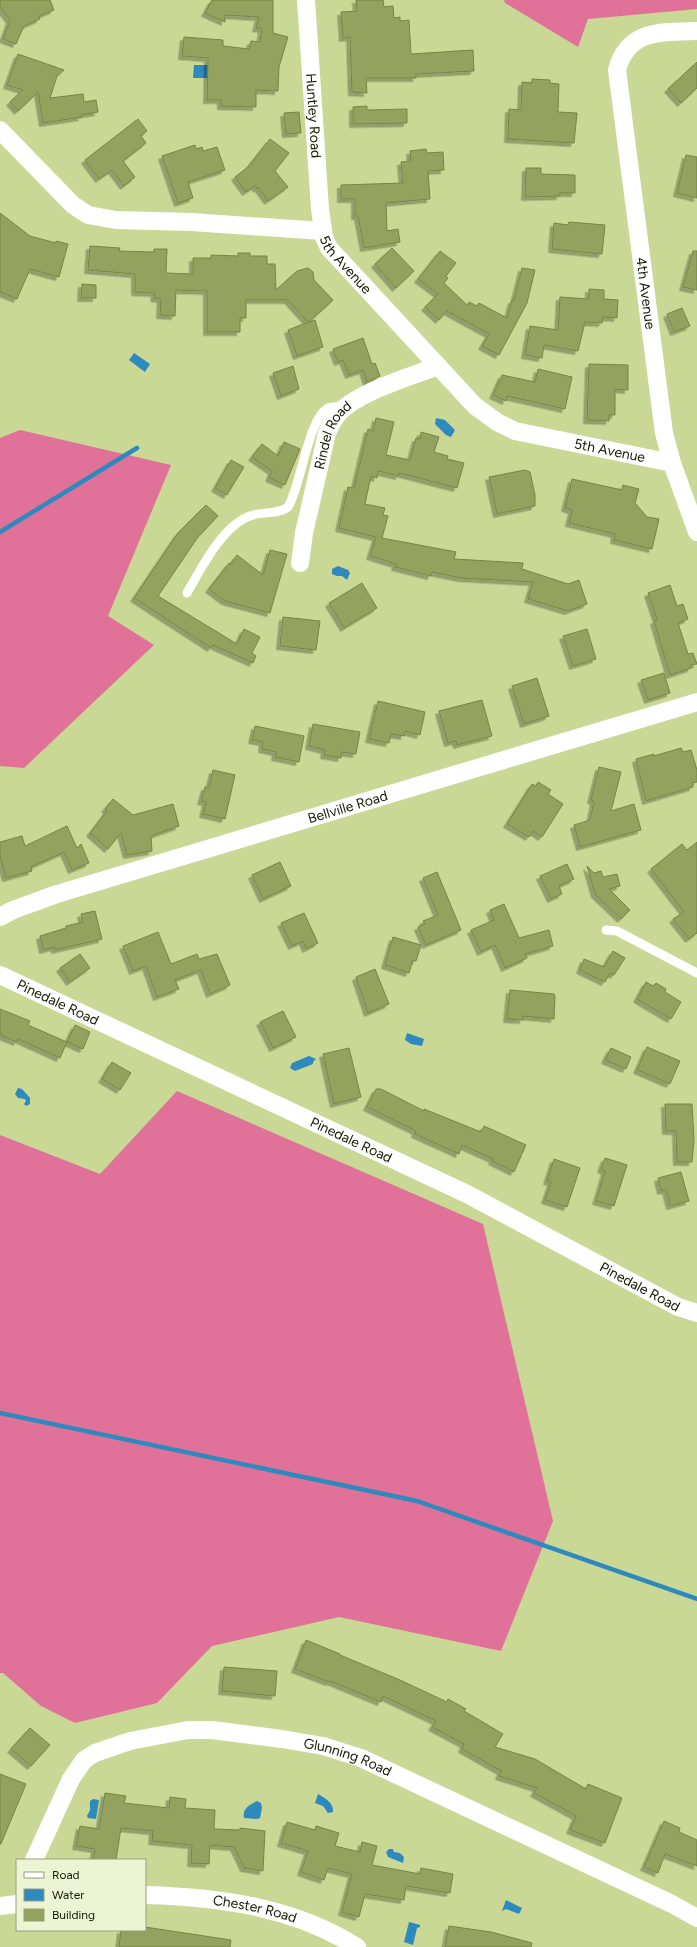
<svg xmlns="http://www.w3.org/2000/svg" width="697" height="1947" font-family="Figtree,sans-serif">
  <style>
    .forest { fill: #e07199 }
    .water { fill: #2e89bd }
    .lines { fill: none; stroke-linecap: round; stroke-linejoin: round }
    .stream { stroke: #2e89bd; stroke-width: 4.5 }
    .building { fill: #93a25f; stroke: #778543; filter: url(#shadow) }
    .lane { stroke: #fff; stroke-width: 9 }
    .street { stroke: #fff; stroke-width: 18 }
    .labels { text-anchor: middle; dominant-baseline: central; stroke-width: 3; stroke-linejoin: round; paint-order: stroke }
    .street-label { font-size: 14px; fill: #141800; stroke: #ecf5d3 }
  </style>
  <defs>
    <filter id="shadow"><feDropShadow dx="-3.5" dy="3.5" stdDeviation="0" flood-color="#0004"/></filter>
  </defs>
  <rect width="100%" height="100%" fill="#c9d894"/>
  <path class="forest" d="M504 0H697V9L588 19 578 47 505 3Z
    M20 430 171 465 108 616 154 645 24 768 0 766V438Z
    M177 1091 483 1224 553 1521 501 1651 339 1617 212 1646 157 1703 75 1723 41 1706 3 1673H0V1135L100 1174Z"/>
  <path class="water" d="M194 65H208L207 78H193Z
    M134 353 150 364 145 372 129 360Z
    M436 418 445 420 455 430 451 437 446 435 435 424Z
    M338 566 348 570 350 573 347 580 342 576H337L332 574V569Z
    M407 1033 424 1039 422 1046 411 1044 405 1040Z
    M309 1056 316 1059 313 1062V1064L295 1071 290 1068 292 1063Z
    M18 1088 22 1089 30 1098V1104L26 1106 24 1104 26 1101 25 1099 18 1098 15 1094Z
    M318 1794C325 1798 334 1803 333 1812L328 1813 323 1806 315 1803Z
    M93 1799 99 1800 96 1819 88 1818 87 1816 90 1810V1801Z
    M257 1801 261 1803 262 1808 260 1818 257 1819 244 1818C242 1808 250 1805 257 1801Z
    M389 1849H393L394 1852 400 1853 404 1857 403 1863 388 1857 386 1852Z
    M506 1900 522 1908 519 1914 506 1909 502 1911Z
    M409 1922 420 1925V1927L417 1928 413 1945 404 1942Z"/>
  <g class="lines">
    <path class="stream" d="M0 532 137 448
      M0 1413 417 1501 697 1599"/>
  </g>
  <path class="building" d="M0 0H50L54 10 39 16 40 19 24 26 16 44 3 39 10 20 0 7Z
    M212 0H273V33L288 37 279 67 278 91 256 90V107L221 106V100H207L208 58 182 56 184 37 223 40V46L249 49 251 41 260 42 262 29 256 28 259 17 225 15V22L205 13Z
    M356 0H383L384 7 393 6 394 18 400 17V21L409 20 411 54 473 50 474 71 416 74V78H366L367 93 352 92 350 37 343 38 341 12 357 11Z
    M18 54 64 70 57 76 50 98 83 94 84 102 96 100 98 112 81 115 82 117 43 123 38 92 18 111 10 102 23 90 7 85Z
    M697 62V88L681 103 668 89Z
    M532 79 550 80V83L559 84 558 112 577 113 574 143 508 139 509 109 521 110 522 82 532 83Z
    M367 106V110L407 109V123L353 124V107Z
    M299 112 301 133 286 134 284 113Z
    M138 119 147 131 141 136 146 143 123 161 135 177 124 186 112 170 99 179 85 160Z
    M270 139 289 153 275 171 288 187 268 201 258 187 257 189 255 186 246 192 235 177 248 167Z
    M195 145 196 149 202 147 203 151 217 147 225 170 188 182 193 198 178 203 162 156Z
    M426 149 427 153 443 152 444 170 428 171 430 199 386 203 387 231 398 229 400 242 364 248 358 216H355V199H341V185L403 183 401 162 411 161 410 151Z
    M686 155 697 157V198L677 193Z
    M526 168H541V174L575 175V193H560V196L525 197Z
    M0 213 30 236 56 243V241L68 244 59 277 30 269 17 299 0 292Z
    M569 222 605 225 602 254 552 249 554 223 568 225Z
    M90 246 120 248 119 251 154 252V249H167L166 273 193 274V258H211V255L238 256V253H250V256H267V264H275L276 290 297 271 308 268 313 272 314 280 333 300 309 322 315 320 323 347 297 356 288 330 308 322 288 300H246V318H240V332H207V291L176 290 175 316 160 315 161 299 154 298 155 293 135 292V274L88 270Z
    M392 248 414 271 396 288 375 264Z
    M440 251 456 263 446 276 448 278 444 283 467 305 469 302 477 306 479 303 507 318 512 300H514L522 268 535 270 527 303 499 355 482 346 489 334 447 311 439 320 425 307 438 294 418 279Z
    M693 251H697V290L683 287Z
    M82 284 96 285V298H81Z
    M589 289 604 290V299L618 300 617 318 603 317 602 323 585 322 578 351 544 345 542 358 525 355 530 326 558 330 560 297 589 299Z
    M682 308 690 326 674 332 667 314Z
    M363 338 372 364 375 363 380 376 367 382 363 370 349 375 343 360 338 362 333 349Z
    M589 364 628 365V390L615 389V415H609V421L587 420Z
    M293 366 299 389 281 396 273 373Z
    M538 369 572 377 565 409 507 396 506 401 493 395 502 375 535 382Z
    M376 418 394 422 386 455 410 460 416 438 420 439 421 432 439 437 434 452 448 456 447 459 464 463 457 488 399 473V476L378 471 377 478 371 476 365 504 385 508 383 515 388 516 382 538 456 552 454 559 523 563 522 569 568 584 579 580 587 604 568 611 528 599 533 582 461 578 432 572 431 576 395 567 396 564 370 556 376 537 339 528 348 487 354 488 368 429 373 431Z
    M284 442 300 449 285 485 269 478 272 471 252 457 262 444 278 456Z
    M231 460 244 467 227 495 215 488Z
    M525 470 530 472 535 495V506L497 514 489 477Z
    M572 479 622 490 623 485 639 489 635 503 647 517 659 519 652 549 614 540 615 534 569 523 572 510 565 508Z
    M206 505 218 516 198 537 158 596 237 644 244 629 260 637 252 653 256 656 253 663 213 645 211 648 134 598 178 533Z
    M270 550 287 554 270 613 225 601 209 589 229 563 230 565 237 555 263 575Z
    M362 583 377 608 344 628 329 603Z
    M670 585 677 606 683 604 688 619 678 623 688 654 693 653 697 664 691 665V668L670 675 654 621 657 620 648 593Z
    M283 617 320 621 316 650 280 646Z
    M587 629 596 659 573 666 563 636Z
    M664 673 670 693 648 700 641 680Z
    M537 678 549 716 524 724 512 686Z
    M482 700 492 736 457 745 456 741 448 743 439 711Z
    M378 701 425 712 420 735 405 731 404 736 391 734 389 743 369 739Z
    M313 724 360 732 356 754 342 752 341 758 324 755 325 750 309 746Z
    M255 726 304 736 299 762 275 757 276 752 262 749 263 742 252 740Z
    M681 748 683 752 691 750 697 770V782L692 783 693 787 646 801 636 759 654 754V756Z
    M599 767 621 772 611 811 634 804 641 830 580 847 574 825 590 820 594 801 591 800Z
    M213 770 235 775 225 819 203 814 206 802 201 801 205 787H209Z
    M538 782 551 790 548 794 563 804 542 837 533 831 529 837 507 824 532 784 536 786Z
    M113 799 133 815 173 804 179 826 151 836 152 851 127 855 121 833 108 849 90 833 107 811 105 809Z
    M67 826 77 848 81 844 89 863 72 870 64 852 31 867 32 871 6 878 0 857V842L22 836 25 846Z
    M697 842V933L689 939 673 919 684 912 651 869 682 844 687 850Z
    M280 862 291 886 263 899 252 875Z
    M567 864 574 879 559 886 562 894 551 899 540 876Z
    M587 866 594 873 601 871 603 877 617 874 620 886 609 889 630 910 621 919 595 894Z
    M437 872 461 930 426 945 418 927 425 924 423 921 438 915 423 878Z
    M504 904 519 938 549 930 553 946 525 954 527 958 505 968 495 945 481 952 471 930 494 920 490 910Z
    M95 911 102 939 55 950V947L43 950 40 936 66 928V926L83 922 81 914Z
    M304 913 318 943 306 949 303 941 292 946 281 923Z
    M158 932 171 964 197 954 199 959 217 954 230 985 210 994 201 970 175 980 179 989 157 997 146 966 133 971 123 946Z
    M393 937 421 945 416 961 413 960 409 973 385 965Z
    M613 951 625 958 614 975 610 973 605 982 580 970 584 959 604 967Z
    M80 954 90 968 70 982 60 968Z
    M375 969 389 1004 368 1013 356 977Z
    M646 982 653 986 656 983 666 989 665 992 681 1002 671 1019 637 999Z
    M510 990 554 994 555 996 554 1019 523 1016V1020L507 1019Z
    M0 1009 30 1021 28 1025 67 1042 60 1058 18 1039 17 1042 0 1035Z
    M283 1011 296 1037 273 1048 260 1022Z
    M75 1025 90 1032 83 1049 67 1042Z
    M647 1047 680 1061 670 1084 637 1070Z
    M349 1048 361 1097 334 1104 323 1054Z
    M611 1048 631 1057 626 1069 605 1060Z
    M112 1062 131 1073 120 1090 102 1079Z
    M376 1089H381L424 1111V1109L481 1132 484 1126 526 1145 514 1172 492 1161 493 1159 462 1145 459 1154 415 1134 416 1131 367 1107Z
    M665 1104H692L694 1140 692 1162H677L676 1131H666Z
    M605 1158 627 1165 614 1206 596 1201 605 1171 601 1169Z
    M554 1159 580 1168 567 1207 545 1200 551 1182 547 1181Z
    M681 1172 689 1201 670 1206 666 1190 661 1191 658 1178Z
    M306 1640 340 1654V1655L400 1680 447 1702 448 1699 466 1709 464 1711 503 1734 495 1747 535 1759 586 1789 588 1784 622 1798 605 1843 570 1830 576 1816 534 1793 537 1788 499 1776 501 1771 462 1749 464 1744 432 1727 436 1721 383 1696 381 1702 330 1681 329 1682 295 1669Z
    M224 1667 277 1671 275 1696 222 1691Z
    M30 1728 50 1745 31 1766 11 1749Z
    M0 1774 26 1784 1 1844H0Z
    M105 1793 126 1796 124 1803 169 1808 170 1797 186 1799 185 1808 215 1810 214 1829 240 1830V1828L265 1831 263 1871 244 1868 234 1847 210 1845 209 1864 191 1863 192 1845 152 1841 153 1831 121 1828 116 1860H93L95 1849 76 1846 80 1826 99 1829Z
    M664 1821 680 1828 679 1832 697 1840V1866L665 1854 658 1873 644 1867Z
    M287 1822 315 1830 316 1826 339 1833 335 1846 360 1852 362 1842 377 1846 372 1865 420 1874 421 1868 453 1874 450 1893 406 1886 404 1900 365 1894 359 1917 342 1912 352 1874 328 1868 324 1880 301 1872 308 1851 281 1843Z
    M449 1926 491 1932 532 1943 531 1947H445Z
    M145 1927 231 1940 230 1947H119L121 1930H145Z"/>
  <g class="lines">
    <path class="lane" d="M187 593C201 569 222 526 250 516 262 511 278 515 288 507 301 486 308 419 328 408 333 406 338 407 343 407
      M606 930 617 931 697 973"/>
    <g class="street">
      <path id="s1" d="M306 0 320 209 324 237 329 248 475 406 497 422 515 431 672 463"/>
      <path id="s2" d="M697 31C662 32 628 29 617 70L664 433 672 463 697 532"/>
      <path d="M0 130 73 205 88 215 116 220 192 222 323 231"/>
      <path id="s3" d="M300 563 304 533 327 433C330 426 333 420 338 414 357 392 410 377 438 366"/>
      <path id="s4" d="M0 917 13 910 57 894 697 702"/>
      <path id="s5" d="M0 975 467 1194 678 1307 697 1313"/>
      <path id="s6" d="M34 1860 71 1779 84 1760 95 1753 130 1741 188 1730H212L282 1739 323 1746 361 1758 672 1904 697 1918"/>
      <path id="s7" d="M145 1895C219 1897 294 1907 357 1947"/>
      <path d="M0 1906 17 1904"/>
    </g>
  </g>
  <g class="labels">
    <g class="street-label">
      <text stroke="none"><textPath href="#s1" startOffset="116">Huntley Road</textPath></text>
      <text stroke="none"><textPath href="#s1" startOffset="273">5th Avenue</textPath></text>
      <text stroke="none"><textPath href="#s2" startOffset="323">4th Avenue</textPath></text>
      <text stroke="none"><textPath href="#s3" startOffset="133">Rindel Road</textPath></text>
      <text stroke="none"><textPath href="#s1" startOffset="609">5th Avenue</textPath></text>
      <text stroke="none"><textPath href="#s4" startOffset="365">Bellville Road</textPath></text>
      <text stroke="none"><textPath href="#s5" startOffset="64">Pinedale Road</textPath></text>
      <text stroke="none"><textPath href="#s5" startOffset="388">Pinedale Road</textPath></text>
      <text stroke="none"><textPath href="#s5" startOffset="712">Pinedale Road</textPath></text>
      <text stroke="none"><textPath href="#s6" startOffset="384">Glunning Road</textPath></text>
      <text stroke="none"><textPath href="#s7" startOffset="111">Chester Road</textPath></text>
    </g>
  </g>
  <rect x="16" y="1859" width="130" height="72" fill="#ecf5d3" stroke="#969d7f"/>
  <rect x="24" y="1872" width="20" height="6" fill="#ffffff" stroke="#969d7f"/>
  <text x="52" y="1879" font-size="12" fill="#141800">Road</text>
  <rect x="24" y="1889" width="20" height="12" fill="#2e89bd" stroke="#969d7f"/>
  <text x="52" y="1899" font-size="12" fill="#141800">Water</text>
  <rect x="24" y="1909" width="20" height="12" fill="#93a25f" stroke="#969d7f"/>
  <text x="52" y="1919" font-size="12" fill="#141800">Building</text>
</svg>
